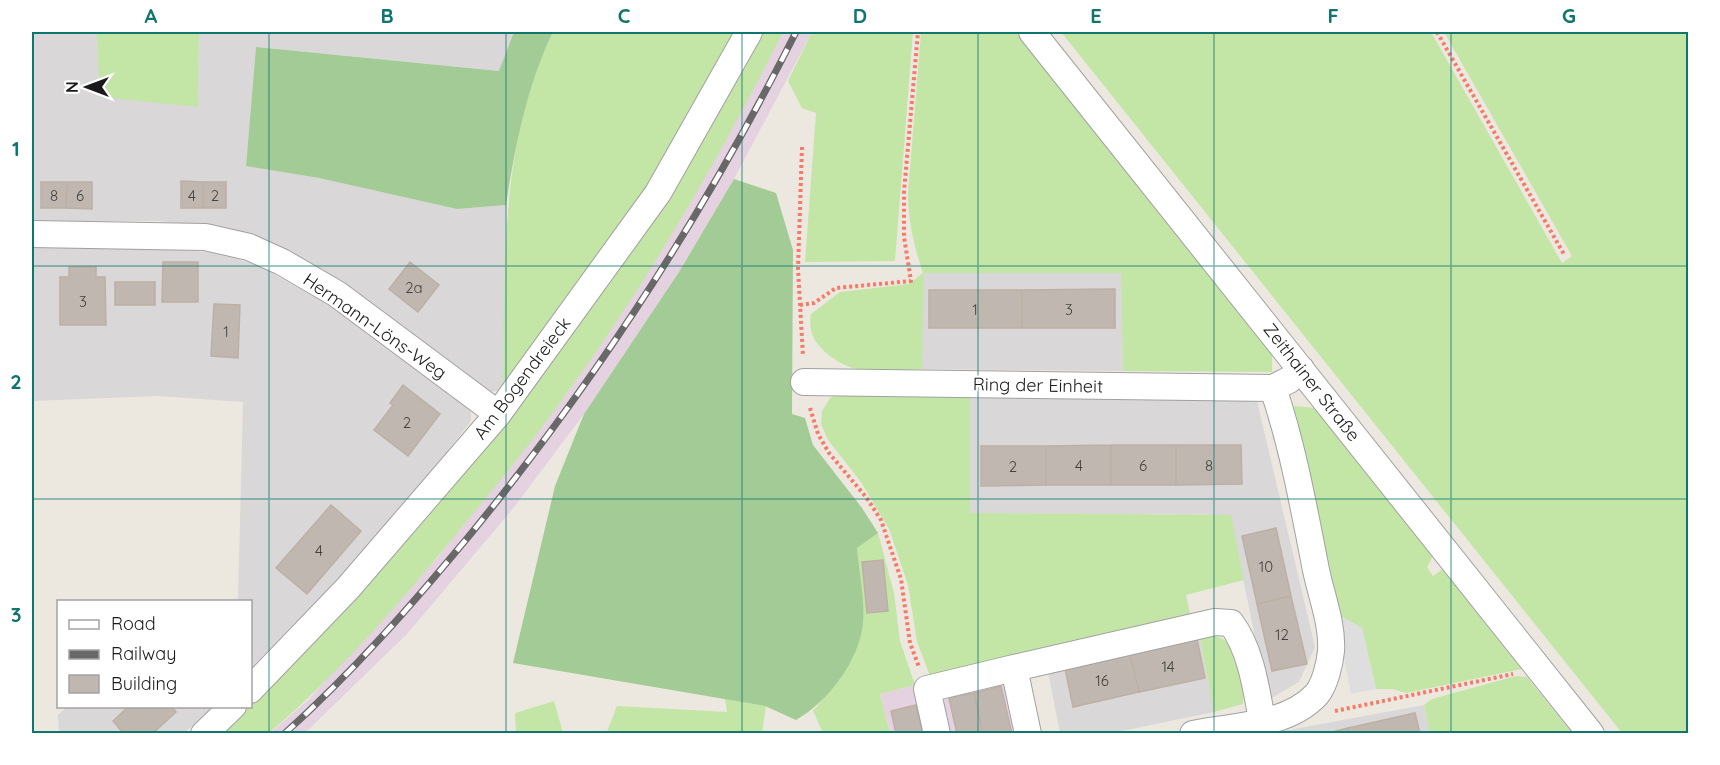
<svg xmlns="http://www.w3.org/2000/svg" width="1720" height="765" font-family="Quicksand,sans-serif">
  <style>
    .residential { fill: #d9d7d7 }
    .industrial { fill: #e5d2e1 }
    .grass { fill: #c3e6a6 }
    .forest { fill: #a3cb95 }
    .parking { fill: #dedede }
    .building { fill: #c0b8b0; stroke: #bdafa3; stroke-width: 1.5 }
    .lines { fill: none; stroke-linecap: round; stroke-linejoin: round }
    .minor-casing { stroke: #a1a1a1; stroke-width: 28 }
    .path { stroke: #f67a67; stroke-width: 4; stroke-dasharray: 3 3; stroke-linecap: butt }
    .minor { stroke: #fff; stroke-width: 26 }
    .rail-casing { stroke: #686868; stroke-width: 7 }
    .rail { stroke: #fff; stroke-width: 4.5; stroke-dasharray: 14; stroke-linecap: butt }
    .grid { fill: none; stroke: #0f766e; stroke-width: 1.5; stroke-opacity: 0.55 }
    .labels { text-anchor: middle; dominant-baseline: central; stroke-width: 4.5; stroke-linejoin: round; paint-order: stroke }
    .number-label { font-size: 15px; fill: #444240 }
    .street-label { font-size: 18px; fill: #1a1a1a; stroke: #fff }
    .neatline { fill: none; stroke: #0f766e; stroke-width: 2 }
    .grid-label { font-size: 20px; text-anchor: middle; font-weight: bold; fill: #0f766e }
  </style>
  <rect width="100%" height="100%" fill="#ece8e0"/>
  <path class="residential" d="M32 32H86L97 35 198 107 199 32H514L500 71 256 47 246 165 319 178 457 209 506 205 503 389 485 394 312 266 256 236 210 226 158 221H32Z
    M32 246 162 248 214 253 255 264 358 321 471 409V421L421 485 371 545 251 674 250 602 238 601 243 402 159 396 32 401Z
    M923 273H1122L1123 371 922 369Z
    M970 394 1256 397 1315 647 1299 682 1268 700 1230 515 970 513Z
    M1199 632 1214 712 1112 733H1060L1046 662Z
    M1424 705 1430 733H1273Z
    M67 707H215L184 733H59L58 715Z"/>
  <path class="industrial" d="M783 32H812L734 179 679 272 584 414 512 510 407 634 305 733 269 734 307 701 438 557 561 401 631 299 681 218Z
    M1024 657 1038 733H890L880 694Z"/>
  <path class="grass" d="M86 32H199L198 107 100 97 97 35Z
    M553 32H734L648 187 503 389C505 268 499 142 553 32Z
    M764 32H783C719 159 646 285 562 400 532 442 499 482 467 521 406 596 342 671 269 733L219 734 250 706 358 595 668 197Z
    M812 32H913L895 261 805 262 816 113 802 108 788 81Z
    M921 32H1016L1272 352V372L1123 371 1121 273H924L922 369C883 371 855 379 824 351 813 341 808 329 811 314L840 292 909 284 923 273C914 246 908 221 908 193Z
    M1061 32H1431L1562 263 1572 256 1444 32H1688V733H1622Z
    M842 392 970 394V513L1231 515 1244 580 1186 595 1190 614 1181 621 932 681 917 642 908 585 889 529 861 482 828 440 821 424 822 411 830 398Z
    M1295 406 1316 408 1433 556 1427 567 1433 576 1443 569 1522 669 1406 693 1392 689H1376L1362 628 1335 613 1288 412Z
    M878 533 894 593 900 641 915 685 880 694 890 733H823L813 711 841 678 863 621 857 547Z
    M1199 632C1230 639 1237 643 1242 675 1243 685 1244 694 1243 704L1214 712Z
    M1516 676 1527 677 1572 733H1430L1424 705 1432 699Z
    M725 699 766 706 762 733 606 734 617 706 727 712Z
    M554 701 563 733H516L515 713Z"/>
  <path class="forest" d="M514 32H553C527 85 515 147 506 205L457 209 319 178 246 166 256 47 499 71Z
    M734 179 776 193 793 250 792 414 805 418 813 445 862 508 878 533 857 548C859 572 865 599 863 623 859 661 828 702 796 720L765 706 513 663 555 486 584 414 679 272Z"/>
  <path class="parking" d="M1335 613 1362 628 1376 689 1351 694Z"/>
  <path class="building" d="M181 181 203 182V208H181Z
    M41 182H67L66 208H41Z
    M67 182H92V209L66 208Z
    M203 182H226V208H203Z
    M163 262H198V302H162Z
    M410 262 439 285 418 312 389 289Z
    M69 267H96V277H105L106 325H60V277H69Z
    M115 282H155V305H115Z
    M1115 289V328H1022V290Z
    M929 290H1022V328H929Z
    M214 304 240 305 238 358 211 356Z
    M403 385 440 414 408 456 374 430 393 405 390 403Z
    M1111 445V485H1046V446Z
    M1111 445H1176V485H1111Z
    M1176 445H1241L1242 484 1176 485Z
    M981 446H1046V485L981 486Z
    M331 505 361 531 307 594 276 568Z
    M1276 528 1291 596 1257 604 1242 536Z
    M883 560 888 611 867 613 862 562Z
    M1291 596 1307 664 1272 671 1257 604Z
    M1197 639 1205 678 1139 692 1130 654Z
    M1130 654 1139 692 1073 707 1065 668Z
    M1001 686 1012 734H983L974 693Z
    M974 693 983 734H957L949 698Z
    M916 705 923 734H896L891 711Z
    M129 706H171L176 712 152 734H124L113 721Z
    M1415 713 1420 734H1349L1348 728Z
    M1348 728 1349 734H1324Z"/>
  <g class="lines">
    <defs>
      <path id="minor" d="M1032 32 1591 734
        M32 234 205 237 249 247 282 262 337 294 498 414
        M804 382 1273 388 1289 380 1301 369
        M1014 668 1215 622 1231 623C1251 650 1256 688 1262 720
        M250 690 348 588 498 414 658 193 749 32
        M204 734 233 706
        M937 734 927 689 1014 668 1028 734
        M1193 734C1233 726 1288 726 1317 694 1325 684 1330 663 1331 651 1333 625 1321 595 1316 570 1304 509 1293 447 1273 388"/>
    </defs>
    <use href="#minor" class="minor-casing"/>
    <path class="path" d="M1437 32 1565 256
      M802 147 798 269 803 356
      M800 305 814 303 836 288 911 281 904 237V192L918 32
      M810 408 818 434 829 453 866 497 881 520 901 579 910 643 919 667
      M1335 711 1513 674"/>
    <use href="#minor" class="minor"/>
    <defs>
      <path id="rail" d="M284 734C352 673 411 606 469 536 596 381 706 211 796 32"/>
    </defs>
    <use href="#rail" class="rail-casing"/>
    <use href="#rail" class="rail"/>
  </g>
  <path class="grid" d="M269 32V734M506 32V734M742 32V734M978 32V734M1214 32V734M1451 32V734M32 266H1688M32 499H1688"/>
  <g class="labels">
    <g class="number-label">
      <text x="54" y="195">8</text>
      <text x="80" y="195">6</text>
      <text x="192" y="195">4</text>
      <text x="215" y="195">2</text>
      <text x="414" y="287">2a</text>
      <text x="83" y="301">3</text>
      <text x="975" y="309">1</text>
      <text x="1069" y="309">3</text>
      <text x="226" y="331">1</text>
      <text x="407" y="422">2</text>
      <text x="1079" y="465">4</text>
      <text x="1143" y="465">6</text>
      <text x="1209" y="465">8</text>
      <text x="1013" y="466">2</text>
      <text x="319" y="550">4</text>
      <text x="1266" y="566">10</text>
      <text x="1282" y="634">12</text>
      <text x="1168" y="666">14</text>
      <text x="1102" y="680">16</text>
    </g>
    <g class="street-label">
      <text transform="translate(375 326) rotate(35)">Hermann-Löns-Weg</text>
      <text transform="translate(522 378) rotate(-53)">Am Bogendreieck</text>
      <text transform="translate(1312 382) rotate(52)">Zeithainer Straße</text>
      <text transform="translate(1038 385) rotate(1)">Ring der Einheit</text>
    </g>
  </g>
  <rect width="1720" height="765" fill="none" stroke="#ffffff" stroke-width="66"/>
  <rect x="57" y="600" width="195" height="108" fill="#ffffff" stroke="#a3a3a3" stroke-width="1.5"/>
  <rect x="69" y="620" width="30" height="9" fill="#ffffff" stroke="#a3a3a3" stroke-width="1.5"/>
  <text x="111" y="630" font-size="18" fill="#1a1a1a">Road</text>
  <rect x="69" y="650" width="30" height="9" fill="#686868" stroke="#a3a3a3" stroke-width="1.5"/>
  <text x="111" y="660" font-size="18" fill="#1a1a1a">Railway</text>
  <rect x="69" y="675" width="30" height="18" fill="#c0b8b0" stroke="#a3a3a3" stroke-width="1.5"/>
  <text x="111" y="690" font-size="18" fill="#1a1a1a">Building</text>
  <g transform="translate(87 87) rotate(270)" stroke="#ffffff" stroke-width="4.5" paint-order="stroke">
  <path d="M0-4.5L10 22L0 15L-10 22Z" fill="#1a1a1a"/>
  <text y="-9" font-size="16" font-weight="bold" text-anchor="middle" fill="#1a1a1a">N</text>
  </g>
  <rect x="33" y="33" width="1654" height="699" class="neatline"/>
  <g class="grid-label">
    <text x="151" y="23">A</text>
    <text x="387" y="23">B</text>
    <text x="624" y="23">C</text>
    <text x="860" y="23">D</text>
    <text x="1096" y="23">E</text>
    <text x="1333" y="23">F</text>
    <text x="1569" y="23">G</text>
    <text x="16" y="156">1</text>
    <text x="16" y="389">2</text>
    <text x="16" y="622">3</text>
  </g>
</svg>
